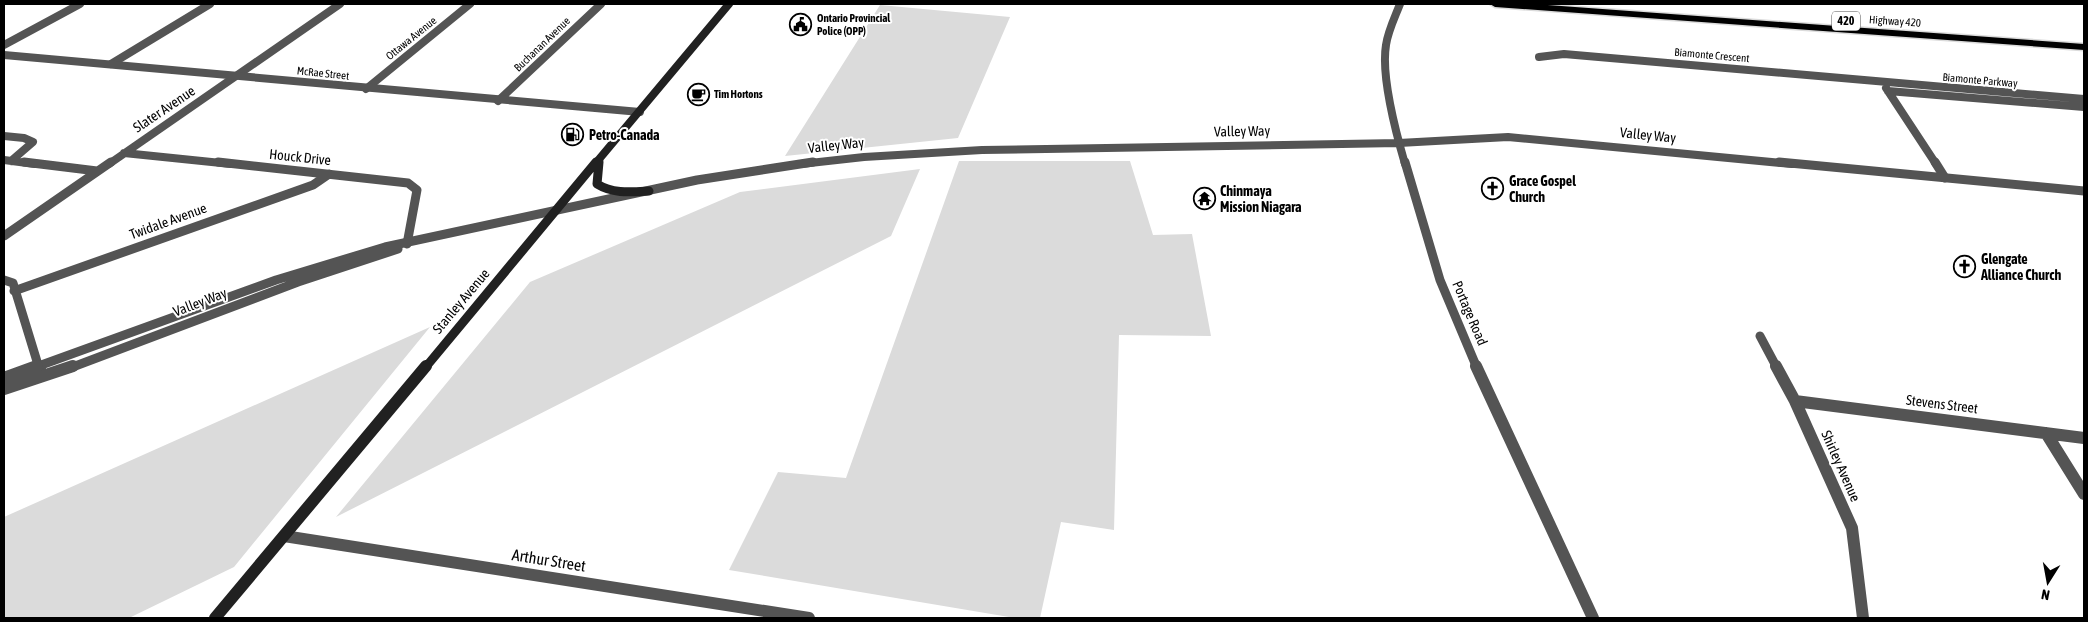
<svg xmlns="http://www.w3.org/2000/svg" width="2088" height="622" font-family="'Asap Condensed',sans-serif">
  <style>
    .green { fill: #dbdbdb }
    .lines { fill: none; stroke-linecap: round; stroke-linejoin: round }
    .motorway-casing { stroke: #dbdbdb; stroke-width: 3 }
    .minor-far2 { stroke: #545454; stroke-width: 8 }
    .minor-far1 { stroke: #545454; stroke-width: 9 }
    .minor { stroke: #545454; stroke-width: 12 }
    .tertiary-far2 { stroke: #545454; stroke-width: 8 }
    .tertiary-far1 { stroke: #545454; stroke-width: 9 }
    .tertiary { stroke: #545454; stroke-width: 12 }
    .secondary-far2 { stroke: #212121; stroke-width: 8 }
    .secondary-far1 { stroke: #212121; stroke-width: 9 }
    .secondary { stroke: #212121; stroke-width: 12 }
    .motorway { fill: #000; fill-rule: evenodd }
    .labels { text-anchor: middle; dominant-baseline: central; stroke-width: 4; stroke-linejoin: round; paint-order: stroke }
    .far-poi-label { font-size: 11px; font-weight: bold; fill: #000; stroke: #fff; text-anchor: start }
    .far-street-label { font-size: 11px; fill: #000; stroke: #fff }
    .shield { fill: #fff; stroke: #4c4c4c; stroke-width: 1 }
    .shield-label { font-size: 12px; font-weight: bold; fill: #000 }
    .street-label { font-size: 14px; fill: #000; stroke: #fff }
    .poi-label { font-size: 14px; font-weight: bold; fill: #000; stroke: #fff; text-anchor: start }
    .near-street-label { font-size: 16px; fill: #000; stroke: #fff }
  </style>
  <rect width="100%" height="100%" fill="#fff"/>
  <path class="green" d="M880 5 1010 17 958 138 785 156Z
    M959 161H1130L1153 235 1192 234 1211 336 1119 335 1114 530 1061 522 1040 618H1015L729 570 778 472 846 478Z
    M920 169 891 236 336 517 530 282 740 192Z
    M430 327 234 567 129 618H4V517Z"/>
  <g class="lines">
    <defs>
      <path id="motorway" d="M1490 4H1534L2084 44V50L1495 7Z"/>
    </defs>
    <use href="#motorway" class="motorway-casing"/>
    <path class="minor-far2" d="M4 45 80 4
      M1539 57 1564 54 2084 99
      M111 64 210 4
      M1886 88 1936 164
      M366 89 470 4
      M1888 91 2084 107
      M498 101 601 4
      M4 136 24 138 33 142 11 161
      M124 153 231 164
      M4 160 35 164
      M109 164 340 4"/>
    <path class="minor-far1" d="M24 162 97 171
      M218 162 408 183 417 190 407 244
      M1935 162 1945 178
      M4 236 111 162
      M4 280 13 283 39 368
      M14 291 313 185 329 174
      M1760 336 1777 368"/>
    <path class="minor" d="M39 366 41 373
      M1776 366 1795 401 1852 528 1863 618
      M1795 401 2084 438
      M2046 433 2084 494
      M284 536 809 618"/>
    <path class="tertiary-far2" d="M1400 4C1395 17 1388 31 1386 45 1381 75 1396 133 1405 164
      M4 55 640 112
      M801 164 864 157 982 150 1399 143 1508 137 1792 164"/>
    <path class="tertiary-far1" d="M1405 162 1440 280 1477 368
      M1779 162 2084 191
      M33 368 276 280 385 247 697 180 813 162
      M70 368 298 282 398 249"/>
    <path class="tertiary" d="M1476 366 1593 618
      M4 378 37 366
      M4 389 73 366"/>
    <path class="secondary-far2" d="M595 164 729 4
      M598 164 599 161"/>
    <path class="secondary-far1" d="M599 162 597 184C613 194 631 192 649 191
      M425 368 596 162"/>
    <path class="secondary" d="M215 618 426 366"/>
    <use href="#motorway" class="motorway"/>
  </g>
  <defs>
    <symbol id="civic-ring" viewBox="-11 -11 22 22"><circle r="9.5" fill="#fff" stroke="#000" stroke-width="1.5"/><path d="M-.6-6.5H3V-4.5H.6V-3L4-1V1h2V6H-6V1h2V-1L-.6-3ZM-1.2 2.5V6h2.4V2.5Z" fill="#000"/></symbol>
    <symbol id="cafe-ring" viewBox="-11 -11 22 22"><circle r="9.5" fill="#fff" stroke="#000" stroke-width="1.5"/><path d="M-5.5-4.5H6V0H3Q3 3.5 0 3.5H-2.5Q-5.5 3.5-5.5 0ZM3-3.2v2h1.7v-2ZM-6 4.5H4V6H-6Z" fill="#000"/></symbol>
    <symbol id="fuel-ring" viewBox="-11 -11 22 22"><circle r="9.5" fill="#fff" stroke="#000" stroke-width="1.5"/><path d="M-5.5-6h7V0h2V4h1.3V-2.5L3-4.5l.8-.8L6-3V5H2.5V1h-1V6h-7ZM-4.2-4.7v3.2H.2V-4.7Z" fill="#000"/></symbol>
    <symbol id="church-ring" viewBox="-11 -11 22 22"><circle r="9.5" fill="#fff" stroke="#000" stroke-width="1.5"/><path d="M-1.2-6h2.4v3.5h3.3v2.4h-3.3V6h-2.4V-.1h-3.3v-2.4h3.3Z" fill="#000"/></symbol>
    <symbol id="temple-ring" viewBox="-11 -11 22 22"><circle r="9.5" fill="#fff" stroke="#000" stroke-width="1.5"/><path d="M0-6L5-2H3V0L6.5 2.5H4V6H1.5V3h-3V6H-4V2.5H-6.5L-3 0V-2H-5Z" fill="#000"/></symbol>
  </defs>
  <g fill-rule="evenodd">
    <use href="#civic-ring" x="788" y="12" width="25" height="25"/>
    <use href="#cafe-ring" x="686" y="82" width="25" height="25"/>
    <use href="#fuel-ring" x="560" y="122" width="25" height="25"/>
    <use href="#church-ring" x="1480" y="176" width="25" height="25"/>
    <use href="#temple-ring" x="1192" y="186" width="25" height="25"/>
    <use href="#church-ring" x="1952" y="254" width="25" height="25"/>
  </g>
  <g class="labels">
    <g class="far-poi-label">
      <text x="817" y="18">Ontario Provincial<tspan x="817" dy="13">Police (OPP)</tspan></text>
      <text x="714" y="94">Tim Hortons</text>
    </g>
    <g class="far-street-label">
      <text transform="translate(1895 21) rotate(4)">Highway 420</text>
      <text transform="translate(411 38) rotate(-39)">Ottawa Avenue</text>
      <text transform="translate(542 44) rotate(-44)">Buchanan Avenue</text>
      <text transform="translate(1712 55) rotate(5)">Biamonte Crescent</text>
      <text transform="translate(323 73) rotate(6)">McRae Street</text>
      <text transform="translate(1980 80) rotate(5)">Biamonte Parkway</text>
    </g>
    <rect class="shield" x="1832" y="11.5" width="28" height="19" rx="4"/>
    <g class="shield-label">
      <text x="1846" y="21">420</text>
    </g>
    <g class="street-label">
      <text transform="translate(164 109) rotate(-34)">Slater Avenue</text>
      <text transform="translate(1242 131) rotate(-1)">Valley Way</text>
      <text transform="translate(1648 135) rotate(6)">Valley Way</text>
      <text transform="translate(836 145) rotate(-6)">Valley Way</text>
      <text transform="translate(300 157) rotate(6)">Houck Drive</text>
      <text transform="translate(168 221) rotate(-20)">Twidale Avenue</text>
      <text transform="translate(461 301) rotate(-50)">Stanley Avenue</text>
      <text transform="translate(200 302) rotate(-21)">Valley Way</text>
      <text transform="translate(1470 313) rotate(67)">Portage Road</text>
      <text transform="translate(1942 404) rotate(7)">Stevens Street</text>
      <text transform="translate(1841 466) rotate(66)">Shirley Avenue</text>
    </g>
    <g class="poi-label">
      <text x="589" y="135">Petro-Canada</text>
      <text x="1509" y="181">Grace Gospel<tspan x="1509" dy="16">Church</tspan></text>
      <text x="1220" y="191">Chinmaya<tspan x="1220" dy="16">Mission Niagara</tspan></text>
      <text x="1981" y="259">Glengate<tspan x="1981" dy="16">Alliance Church</tspan></text>
    </g>
    <g class="near-street-label">
      <text transform="translate(549 560) rotate(9)">Arthur Street</text>
    </g>
  </g>
  <rect width="2088" height="622" fill="none" stroke="#000000" stroke-width="10"/>
  <g transform="translate(2048 582) rotate(191)" stroke="#ffffff" stroke-width="4" paint-order="stroke">
  <path d="M0-4L9 19L0 12L-9 19Z" fill="#000000"/>
  <text y="-8" font-size="14" font-weight="bold" text-anchor="middle" fill="#000000">N</text>
  </g>
</svg>
